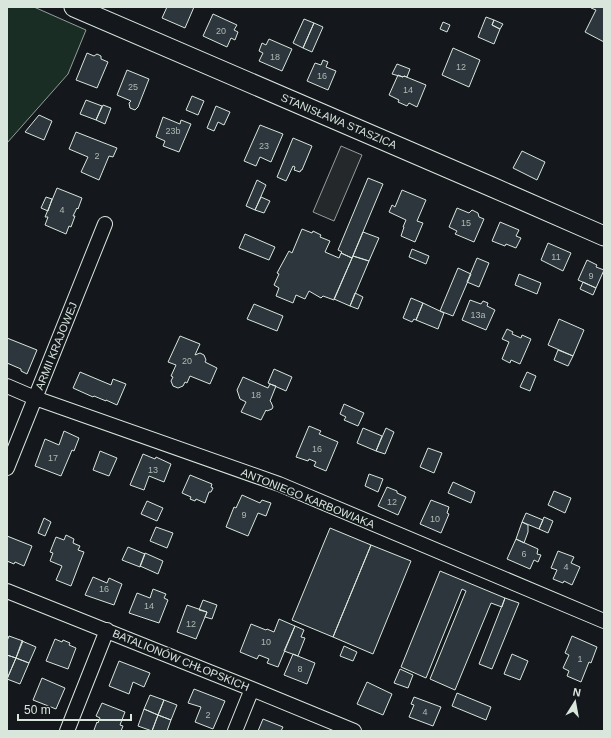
<svg xmlns="http://www.w3.org/2000/svg" width="611" height="738" font-family="Helvetica,sans-serif">
  <style>
    .green { fill: #1a2d24; stroke: #939e99 }
    .parking { fill: #24282b; stroke: #939e99 }
    .building { fill: #2c363c; stroke: #d8e6dc }
    .lines { fill: none; stroke-linecap: round; stroke-linejoin: round }
    .street-casing { stroke: #d8e6dc; stroke-width: 16 }
    .secondary-casing { stroke: #d8e6dc; stroke-width: 21 }
    .street { stroke: #14181c; stroke-width: 14 }
    .secondary { stroke: #14181c; stroke-width: 19 }
    .labels { text-anchor: middle; dominant-baseline: central; stroke-width: 3; stroke-linejoin: round; paint-order: stroke }
    .number-label { font-size: 9px; fill: #adbab4 }
    .street-label { font-size: 11px; fill: #d8e6dc; stroke: #14181c }
  </style>
  <rect width="100%" height="100%" fill="#14181c"/>
  <path class="green" d="M7 7H34L86 30 68 74 7 143Z"/>
  <path class="parking" d="M341 146 362 155 334 221 313 212Z"/>
  <path class="building" d="M167 7H194L185 28 162 18Z
    M592 7H604V42L585 32 596 10 591 8Z
    M213 14 237 25 234 30 238 32 235 40 231 38 227 47 203 36Z
    M486 17 494 20 492 25 500 29 494 44 478 37Z
    M304 19 314 23 303 48 293 43Z
    M494 20 503 24 500 29 492 25Z
    M443 22 450 25 447 32 440 29Z
    M314 23 323 27 312 52 303 48Z
    M269 39 292 49 282 71 259 61 263 53 259 51 262 43 266 45Z
    M453 48 480 60 469 87 442 75Z
    M87 53 94 56 97 54 101 56V59L108 62 97 88 76 80Z
    M323 60 328 62 326 67 336 71 328 90 307 81 315 63 321 65Z
    M397 64 410 69 407 77 404 76 403 77 392 74Z
    M127 70 149 79 138 107 135 110 130 108 129 103 131 101 117 95Z
    M398 75 403 77 404 76 426 85 417 107 409 103 407 106 398 102 399 100 389 95Z
    M192 96 204 101 198 115 186 110Z
    M86 100 102 106 96 120 80 114Z
    M103 105 111 108 105 124 96 120Z
    M216 106 230 112 224 125 218 122 214 131 207 128Z
    M39 115 52 121 44 140 25 132Z
    M163 117 180 124 181 120 191 124 179 152 163 146 165 141 156 137Z
    M260 125 283 134 271 162 260 157 256 166 244 161Z
    M76 132 117 148 113 157 109 156 99 180 81 172 88 157 69 149Z
    M293 138 312 146 302 170H301L300 172 294 170 295 167 293 166 286 181 277 177Z
    M522 151 545 162 537 180 513 168Z
    M368 178 383 184 352 258 341 253 342 252 338 250Z
    M257 180 266 185 255 210 246 206Z
    M57 188 82 198 78 209 77 208 73 216H75L71 227 69 226 66 234 45 225 48 217H45Z
    M402 190 426 200 417 221 423 223 415 242 401 236 404 227H403L406 220 389 212 392 205 395 207Z
    M46 197 52 199 48 211 41 208Z
    M261 197 270 201 264 213 255 210Z
    M457 208 469 213 472 210 478 213 479 217 484 219 474 242 455 234 457 231 449 227Z
    M500 222 519 230 516 236 521 238 516 248 506 244 505 246 492 241Z
    M302 229 312 233 313 231 321 235 320 237 330 241 325 252 339 258 341 253 352 258 334 300 323 296 321 298 309 291 305 299 296 295 293 303 276 296 279 288 274 285 279 274 277 273 289 251 292 253Z
    M363 232 379 238 369 261 353 256Z
    M245 234 275 247 269 260 239 248Z
    M548 243 571 253 563 271 541 260Z
    M412 249 429 256 426 264 409 257Z
    M353 256 369 261 350 306 334 299Z
    M477 258 489 263 479 287 467 282Z
    M587 260 597 265 596 267 604 270 596 288 578 280Z
    M458 268 471 274 453 316 440 311Z
    M519 274 541 283 537 294 515 285Z
    M583 282 596 288 593 295 580 289Z
    M355 293 363 297 358 309 350 306Z
    M411 298 423 303 416 320 414 319 412 322 403 318Z
    M470 300 481 304 483 301 488 303 487 306 495 310 486 330 462 320Z
    M423 303 444 313 438 329 416 320Z
    M254 304 283 316 277 331 247 319Z
    M559 319 584 330 573 356 548 345Z
    M507 329 513 332 512 334 521 338 522 335 531 339 520 364 511 360 510 363 502 359 509 342 502 339Z
    M180 336 200 344 195 355 200 353 204 355 206 360 205 362 217 368 210 384 190 376 187 383 185 382 183 386 178 388 173 386 171 381 173 377 171 376 176 365 168 362Z
    M7 338 37 350 27 374 21 371V369L7 363Z
    M558 350 573 356 568 366 554 360Z
    M274 369 292 377 286 391 268 383Z
    M80 372 111 385 113 379 126 384 117 405 106 400V401L94 396 93 397 73 388Z
    M527 372 536 376 530 391 520 387Z
    M243 377 268 388 270 384 276 386 270 401 271 402 273 407 272 409 267 411 266 410 261 420 241 412 246 402 240 399 237 390Z
    M344 404 364 413 358 426 344 420 346 417 340 414Z
    M309 426 321 431 319 434 338 442 326 471 314 466 316 462 309 459 308 461 296 457Z
    M363 428 382 436 376 451 357 443Z
    M386 428 394 432 385 454 376 451Z
    M64 431 79 438 74 451 72 450 61 476 35 466 45 439 59 445Z
    M428 448 442 453 434 473 420 467Z
    M100 451 117 458 109 476 93 470Z
    M143 454 155 459 156 457 171 464 164 482 149 476 144 490 130 485Z
    M369 474 383 479 378 492 365 486Z
    M190 475 212 484 211 487 213 488 211 492H209L205 503 196 499 195 501 190 499 191 497 182 493Z
    M453 482 475 492 471 503 448 493Z
    M387 487 397 491V493L406 497 398 515 378 506Z
    M554 491 571 498 565 513 548 505Z
    M242 495 260 503 262 500 271 503 266 516 258 513 248 536 226 527 234 507 236 508Z
    M431 500 449 507 447 513 449 514 441 533 420 524Z
    M147 501 163 508 157 521 141 514Z
    M526 513 543 520 539 529 522 522Z
    M544 517 553 521 548 533 539 529Z
    M44 518 51 522 45 536 38 533Z
    M522 522 528 525V532L524 543 516 539Z
    M156 527 173 533 167 548 150 541Z
    M330 528 371 545 333 637 292 620Z
    M66 535 74 539 73 543 80 546 78 550 84 552 71 586 56 580 62 566 50 561 53 553 50 552 56 537 64 540Z
    M7 536 32 546 24 566 15 562 14 564 7 561Z
    M516 539 538 549 537 554 541 555 538 562 534 560 530 569 507 559Z
    M371 545 411 561 373 654 333 637Z
    M128 547 145 554 140 567 122 560Z
    M558 551 574 557 571 563 580 567 572 585 564 581 563 583 553 579 557 570 551 568Z
    M145 553 163 561 158 574 140 566Z
    M440 571 505 598 502 607 491 603 455 690 430 679 466 591 462 589 426 678 401 667Z
    M93 577 107 583 109 578 122 584 114 605 85 595Z
    M153 589 166 594 164 598 168 600 159 623 129 613 137 593 150 598Z
    M505 598 519 603 492 669 479 664Z
    M203 600 217 605 212 619 205 617 207 612 199 610Z
    M187 605 207 612 196 639 177 632Z
    M279 619 295 626 278 667 267 663 269 659 259 655 257 659 240 652 251 624 266 630 267 629 274 632Z
    M295 626 304 630 301 637 305 638 298 656 284 651Z
    M9 636 23 641 16 658 7 655V641Z
    M572 636 597 647 591 663 589 662 581 682 567 676 569 671 563 668 569 655 565 653Z
    M55 639 62 642 63 640 70 643 69 645 76 648 68 669 46 661Z
    M22 641 36 647 29 663 16 658Z
    M344 646 357 652 353 661 340 656Z
    M293 654 315 663 307 684 284 675Z
    M512 654 528 661 520 680 504 674Z
    M7 655 16 658 7 679Z
    M16 658 29 663 20 684 7 679Z
    M119 661 150 673 144 687 133 682 129 694 109 686Z
    M400 669 413 675 408 688 394 683Z
    M42 678 65 688 56 709 33 700Z
    M367 682 392 694 383 715 357 704Z
    M194 689 225 701 213 729 195 722 201 707 188 703Z
    M457 693 491 707 486 720 452 706Z
    M150 695 164 700 158 715 144 709Z
    M414 697 441 707 433 726 409 717 414 705 411 704Z
    M164 700 177 705 171 720 158 715Z
    M102 703 125 712 120 725 123 726 121 731H96L94 730 97 722 98 723 100 718 96 716Z
    M144 709 158 715 152 731 138 726Z
    M158 715 171 720 167 731H152Z
    M263 719 283 727 281 731H258Z"/>
  <g class="lines">
    <defs>
      <path id="street" d="M7 386 35 398 279 484 604 621
        M7 468 105 224
        M7 591 252 689 354 731
        M67 731 107 630
        M235 731 252 689"/>
      <path id="secondary" d="M74 7 492 187 604 236"/>
    </defs>
    <use href="#street" class="street-casing"/>
    <use href="#secondary" class="secondary-casing"/>
    <use href="#street" class="street"/>
    <use href="#secondary" class="secondary"/>
  </g>
  <g class="labels">
    <g class="number-label">
      <text x="221" y="31">20</text>
      <text x="275" y="57">18</text>
      <text x="461" y="67">12</text>
      <text x="322" y="76">16</text>
      <text x="133" y="87">25</text>
      <text x="408" y="90">14</text>
      <text x="173" y="131">23b</text>
      <text x="264" y="146">23</text>
      <text x="97" y="156">2</text>
      <text x="62" y="210">4</text>
      <text x="466" y="223">15</text>
      <text x="556" y="257">11</text>
      <text x="591" y="276">9</text>
      <text x="478" y="315">13a</text>
      <text x="187" y="361">20</text>
      <text x="256" y="395">18</text>
      <text x="317" y="449">16</text>
      <text x="53" y="458">17</text>
      <text x="153" y="470">13</text>
      <text x="392" y="502">12</text>
      <text x="244" y="515">9</text>
      <text x="435" y="519">10</text>
      <text x="524" y="554">6</text>
      <text x="566" y="567">4</text>
      <text x="104" y="589">16</text>
      <text x="149" y="606">14</text>
      <text x="191" y="624">12</text>
      <text x="266" y="642">10</text>
      <text x="580" y="659">1</text>
      <text x="300" y="669">8</text>
      <text x="425" y="712">4</text>
      <text x="208" y="715">2</text>
    </g>
    <g class="street-label">
      <text transform="translate(339 121) rotate(23)">STANISŁAWA STASZICA</text>
      <text transform="translate(56 346) rotate(-68)">ARMII KRAJOWEJ</text>
      <text transform="translate(308 498) rotate(22)">ANTONIEGO KARBOWIAKA</text>
      <text transform="translate(181 660) rotate(22)">BATALIONÓW CHŁOPSKICH</text>
    </g>
  </g>
  <rect width="611" height="738" fill="none" stroke="#d8e6dc" stroke-width="16"/>
  <g transform="translate(575 702) rotate(11)" stroke="#14181c" stroke-width="3" paint-order="stroke">
  <path d="M0-3L7 15L0 10L-7 15Z" fill="#d8e6dc"/>
  <text y="-6" font-size="11" font-weight="bold" text-anchor="middle" fill="#d8e6dc">N</text>
  </g>
  <path d="M18 714v6h113v-6" fill="none" stroke="#d8e6dc" stroke-width="2"/>
  <text x="24" y="714" font-size="12" fill="#d8e6dc" stroke="#14181c" stroke-width="3" paint-order="stroke">50 m</text>
</svg>
